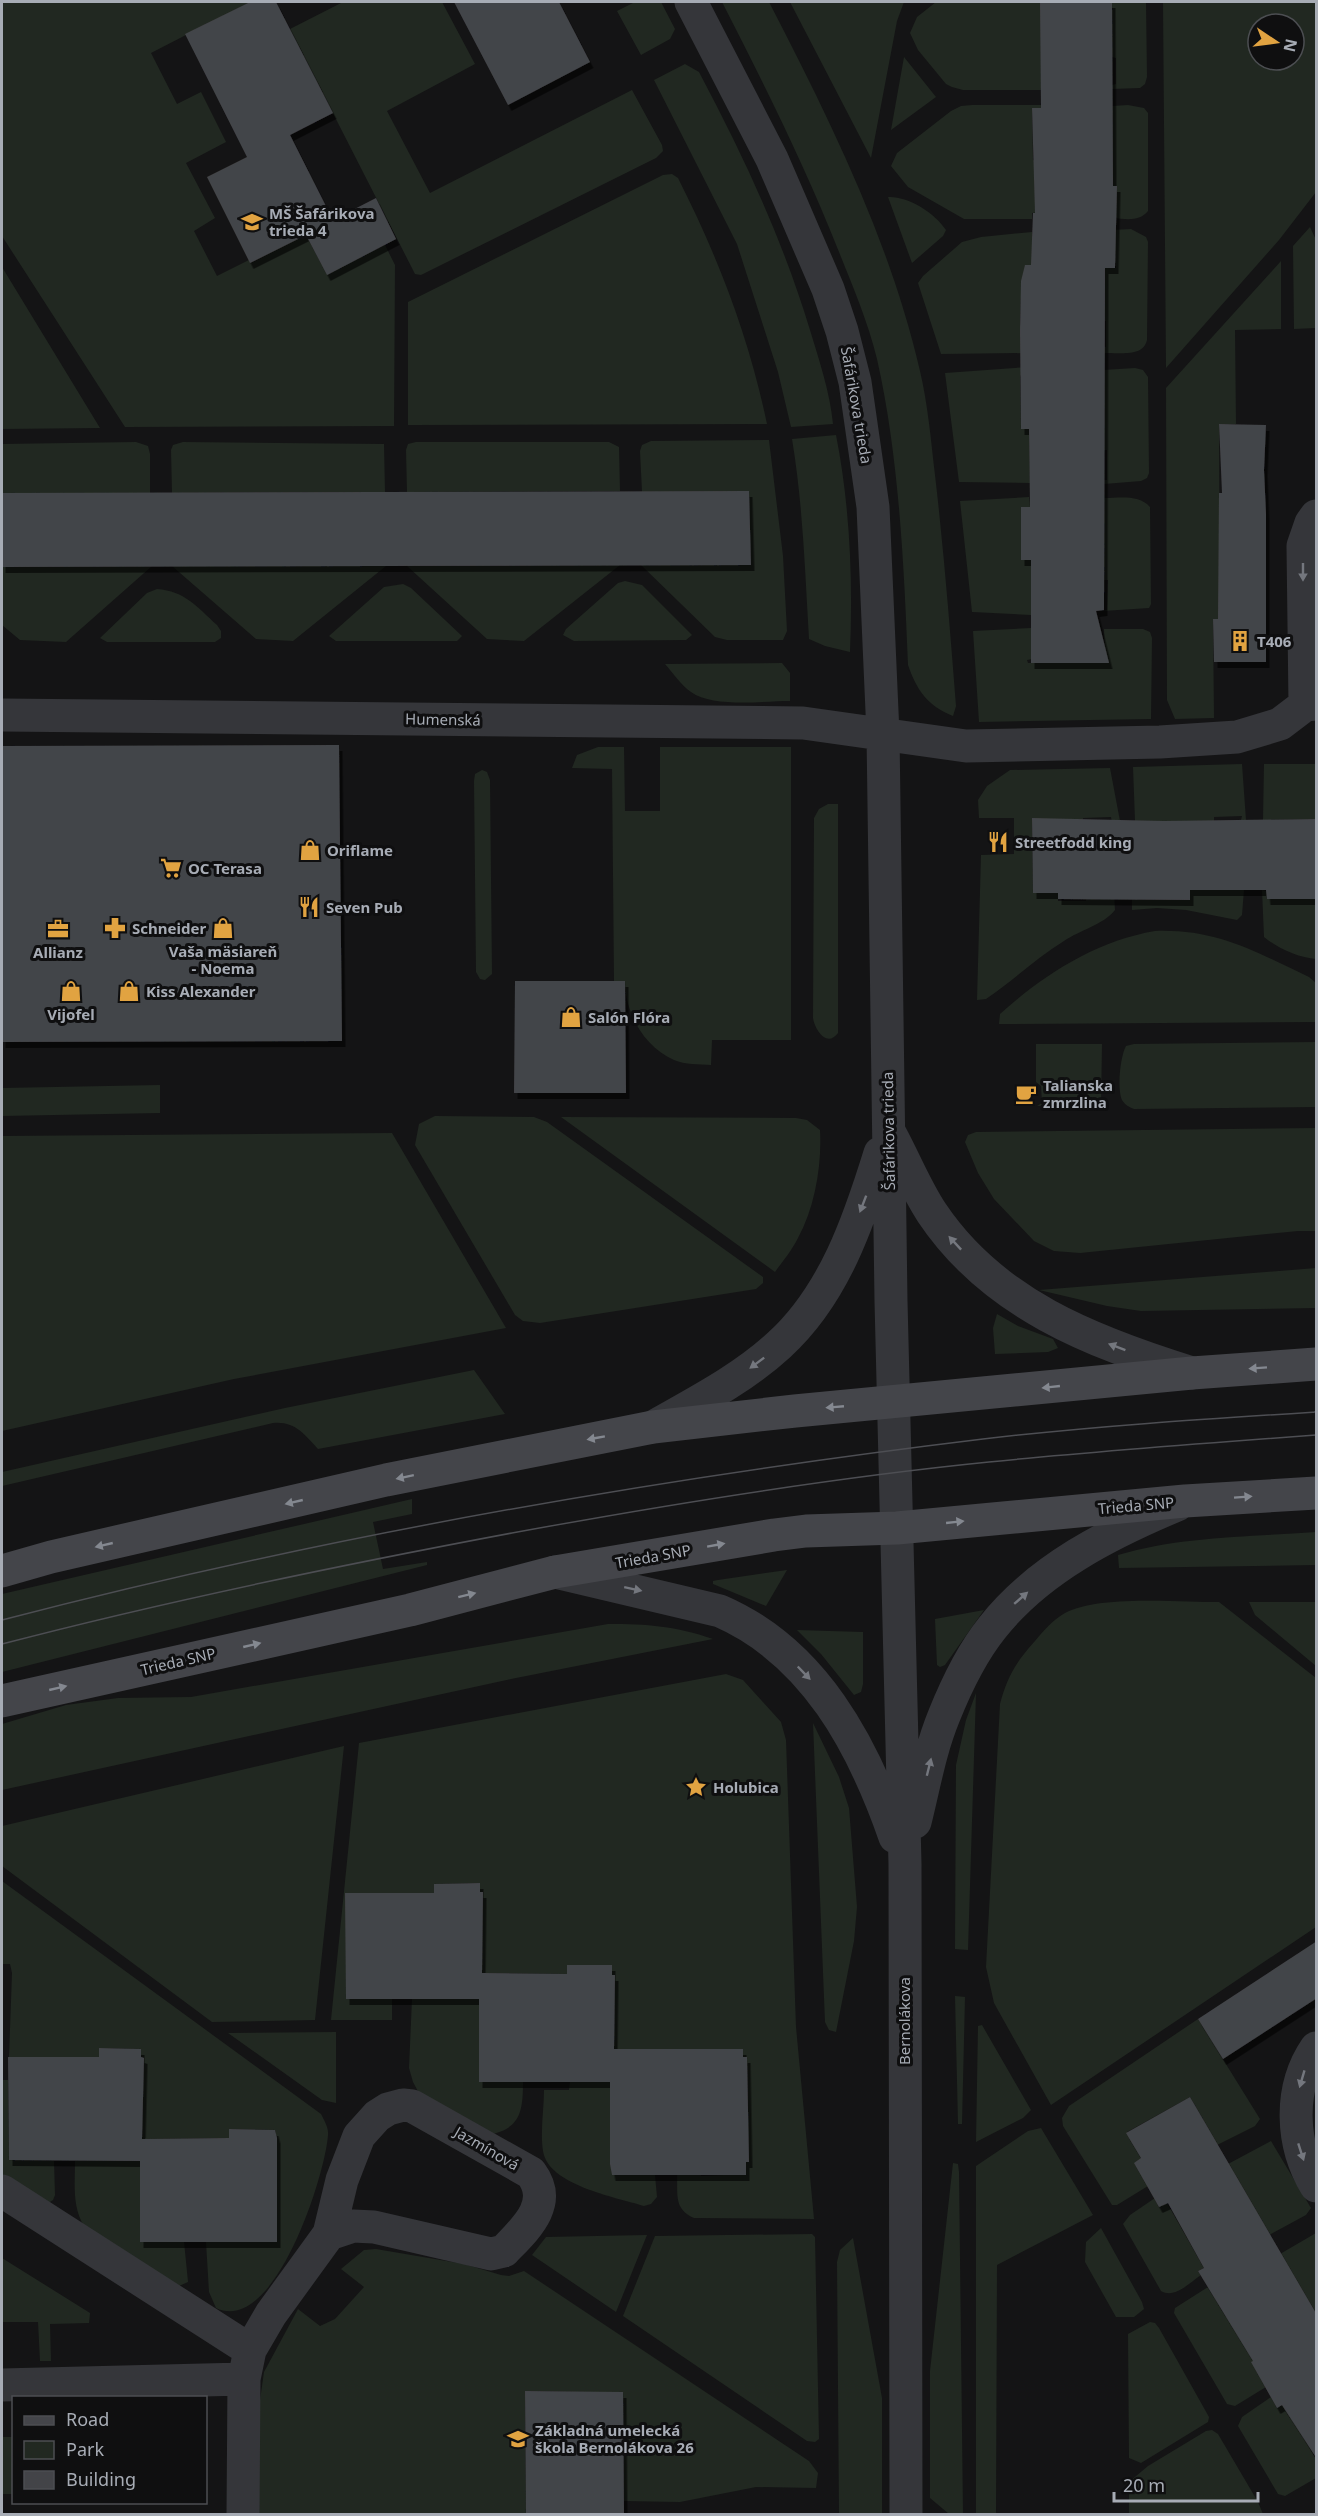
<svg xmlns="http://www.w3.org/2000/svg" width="1318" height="2516" font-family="'Noto Sans',sans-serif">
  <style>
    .green { fill: #212821; fill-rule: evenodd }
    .building { fill: #434448; filter: url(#shadow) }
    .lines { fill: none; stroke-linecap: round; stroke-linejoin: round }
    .street { stroke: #35363a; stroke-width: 33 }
    .secondary { stroke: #44454a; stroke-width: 33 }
    .tram { stroke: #4d4e53; stroke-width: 1.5 }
    .oneway { fill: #74777e }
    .oneway2 { fill: #848890 }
    .labels { text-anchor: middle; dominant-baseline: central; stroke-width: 6; stroke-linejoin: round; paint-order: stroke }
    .poi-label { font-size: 15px; font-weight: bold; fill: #a7acb5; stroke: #0f0f10; text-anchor: start }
    .street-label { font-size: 15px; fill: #a7acb5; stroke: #0f0f10 }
  </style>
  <defs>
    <filter id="shadow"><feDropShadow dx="3.5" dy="6" stdDeviation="0" flood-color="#0009"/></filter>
  </defs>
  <rect width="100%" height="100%" fill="#141415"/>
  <path class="green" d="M2 2H250L151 53 177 104 201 92 226 142 186 163 215 218 194 231 217 276 249 260 251 263 306 235 327 274 385 245 395 265 394 426 125 427 2 236Z
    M343 2H442L475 64 387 111 430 193 632 90 662 145 663 151 656 158 421 275 415 274 290 29Z
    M635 2H661L675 29 670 39 641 55 617 11Z
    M722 2H769C830 120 890 241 920 371 928 405 931 441 935 475 944 552 950 629 956 706L953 716C928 706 917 691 908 665 904 566 899 456 877 359 868 322 853 287 839 252 805 166 764 84 722 2Z
    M790 2H904L897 21 871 158Z
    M936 2H1041V90H963L952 87 946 84 918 50 910 33 917 17Z
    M1112 2H1146L1147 77 1145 84 1140 88 1112 89V85L1116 84V58L1112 57Z
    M1163 2H1316V192L1279 240 1166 368ZM1258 24H1294V60H1258Z
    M904 57 936 97 891 130Z
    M685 64 699 72C744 157 782 238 810 330 819 360 830 392 833 424L791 427 778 372 737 244 654 80Z
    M972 105H1041V108H1032L1033 160 1042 161V212L1032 213V219H964L908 187 891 166 897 153 951 111 961 106Z
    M1128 105 1144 108 1148 113V211C1139 222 1126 219 1113 218L1112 106Z
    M672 174 678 178C718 257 749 337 767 424L408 425V302L663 175Z
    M888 197C908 196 935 213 946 230L943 236 912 263Z
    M1310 227 1316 240V328L1294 329 1293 246Z
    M1131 229 1146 237 1148 242 1147 340C1143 358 1118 352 1103 353V347H1106V321H1103L1102 271H1105V268H1116V263L1112 262V230Z
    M1032 232 1039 269H1024L1028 297H1021L1020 325 1028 326V353L941 354 918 283 923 276 962 242 981 237Z
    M1281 261V329L1235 330 1236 424 1219 425 1220 619 1213 620 1214 718 1175 719 1167 700 1166 388Z
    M2 267 100 428 2 429Z
    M1028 367 1020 376 1021 428 1029 429 1030 483 959 482 945 373Z
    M1135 368 1143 370 1148 377 1149 473 1147 478 1141 481 1104 484V480H1107V450H1104L1103 370Z
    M836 435C850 506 853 580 850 652L825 646 809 639C805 572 803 505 792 439Z
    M769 440 783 556 787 631 783 640H727L715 637 641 565 751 564 749 492H642L640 451 642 445 651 441Z
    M136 442 148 446 150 454V493H2V444Z
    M183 442 384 444 385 492 172 493 171 450 173 445Z
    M416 442H609L619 447 620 491 407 492 406 450 408 444Z
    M1029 497 1030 507H1021V560H1031V615L972 612 960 501Z
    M1104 498C1119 498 1139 494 1150 507L1151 604 1149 608 1103 611 1107 610 1108 580H1104Z
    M620 565 524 641 487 639 407 566Z
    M152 566 66 642 20 640 2 625V567Z
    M172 566H386L293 641 256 639Z
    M625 581 642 585 692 635 686 640 574 641 563 635 566 629 618 583Z
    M403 584 411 588 462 636 457 641H336L329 636 384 587Z
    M157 589C185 591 197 607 217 625L221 631V638L215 642H107L100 638 147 593Z
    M1031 628 1032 659 1027 660 1028 663H1108L1105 658 1104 629H1143L1150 632 1152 638 1151 719 979 722 973 631Z
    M782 663 790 673V701C763 701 713 708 691 692 681 685 673 673 665 664Z
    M598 747H624L625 811H660V747H791V1040H712L711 1065C699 1064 685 1065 674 1060 644 1047 625 1013 625 981H614L612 769 572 768 577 755Z
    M1242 764 1246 820H1241L1242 816 1214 817V821H1135L1133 767Z
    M1264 764H1316V819L1263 820Z
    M1110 768 1120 821 1112 822 1111 817 1083 818V823L1032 819 1033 892 1058 893V901H1086V892L1114 891 1115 910C1103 925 1080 930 1064 941 1036 958 1013 981 986 999L977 1000 981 855 1014 854V818H979L978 800 987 786 1010 770Z
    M482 770 487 772 490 780 492 974 485 980 480 979 476 972 474 781 475 774Z
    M828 804H838V1033C827 1048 815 1030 813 1018L814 818 819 809Z
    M1190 890H1244L1242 915 1237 920 1186 910 1157 908 1132 910V891L1138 900H1189Z
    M1262 890 1266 891 1267 899H1316V959C1299 958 1277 948 1264 937Z
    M1155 931C1217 929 1254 951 1309 977L1316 983V1022L999 1024 1000 1014C1043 975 1096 941 1155 931Z
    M1316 1042V1107L1134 1109C1129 1107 1125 1105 1122 1100 1117 1089 1120 1057 1126 1046L1134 1044Z
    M1036 1044H1102L1101 1106H1037L1042 1103 1041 1086 1036 1082Z
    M160 1085V1113L2 1116V1088Z
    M435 1116 534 1117 547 1122 756 1272 763 1277V1283L756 1289 540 1323 523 1321 515 1315 415 1145 419 1124Z
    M561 1117 796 1118 807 1120 820 1130C822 1165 815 1207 798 1238 792 1250 783 1261 775 1272Z
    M1316 1128V1231H1298L1080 1253 1054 1251 1034 1241 994 1199 978 1173 965 1142 968 1135 976 1132Z
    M392 1133 506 1328 234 1379 2 1431V1136Z
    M1316 1268V1308L1141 1311 1107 1306 1039 1290Z
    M997 1314 1018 1326 1053 1339 1058 1348 1048 1352 995 1354 993 1328Z
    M474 1370 505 1414 318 1449C304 1434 295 1421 273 1423L2 1486V1472L285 1408Z
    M412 1499V1514L373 1522 383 1569 427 1562V1565L2 1672V1594Z
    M1316 1532V1565L1119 1568 1118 1555C1182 1536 1250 1537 1316 1532Z
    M787 1570 766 1606 713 1584V1581L718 1580Z
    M1219 1602 1316 1678V1927L1051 2105 994 2003 986 1967 1000 1704C1007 1677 1016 1662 1035 1641 1044 1630 1053 1620 1065 1613 1097 1595 1180 1602 1219 1602Z
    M1249 1602H1316V1666L1255 1615Z
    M984 1610 945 1665 940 1667 937 1665 935 1619Z
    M608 1624C648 1624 675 1626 713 1639L511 1679 2 1790V1724L66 1705 118 1698 191 1697Z
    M797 1630 863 1632V1684L861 1692 854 1695 821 1654Z
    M726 1674 743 1680 781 1722 786 1740 796 2027 814 2219 694 2218C673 2209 678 2193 677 2173L700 2172 701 2176 746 2174V2162H749L747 2057H743V2049L613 2057 615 1975H612V1965H568L567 1974 482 1973 483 1893 480 1892V1883L434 1884V1893L346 1998 392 1999V2020H331L359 1743Z
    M976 1693 968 1950 955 1949 956 1765 966 1720Z
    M813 1723 839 1777 849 1808 857 1907 854 1941 836 2032 829 2030 825 2022Z
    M344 1746 315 2020 212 2022 2 1866V1826Z
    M2 1881 321 2114C324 2120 329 2128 328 2135 325 2177 274 2336 216 2308L209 2292 206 2242H277V2139L275 2130 229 2129V2138L142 2139 144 2058 141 2057V2049L99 2048V2057H9L12 1973 10 1964H2Z
    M955 1996 965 1997 962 2124H958Z
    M412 1999H479V2081H523C523 2111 521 2129 488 2135L420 2095 413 2082 409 2068Z
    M1198 2019 1260 2119 1255 2126 1217 2145 1190 2097 1127 2132 1141 2158 1148 2186 1117 2205H1112L1063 2126 1062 2118 1069 2106Z
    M982 2025 1031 2110 1023 2118 976 2142 978 2026Z
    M336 2032V2103L322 2100 228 2033Z
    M2 2080H8L9 2160 54 2161 55 2195 53 2200 47 2204 2 2176Z
    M570 2082H610L612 2175H655L657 2197 651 2204 644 2206C615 2197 548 2185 543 2151 540 2132 544 2109 544 2090H569Z
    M1041 2128 1093 2215 997 2265 996 2514H976V2166L1028 2131Z
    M1271 2141 1311 2208 1306 2215 1269 2235 1228 2164Z
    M75 2161H140V2242H184L188 2282 179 2286 84 2226C72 2206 75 2184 75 2161Z
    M953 2163 958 2164 959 2172 963 2514H949L930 2498V2371Z
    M1155 2198 1159 2207 1167 2203 1204 2268 1198 2271 1201 2275C1189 2283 1175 2299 1161 2291L1123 2224 1130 2215Z
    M1101 2228 1142 2302 1144 2309 1134 2317H1116L1085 2262 1086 2242Z
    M1316 2233V2315L1280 2254Z
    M812 2234 815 2237 819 2439 815 2442 807 2441 623 2316 655 2236Z
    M647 2235 616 2312 532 2255 546 2237Z
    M853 2238 882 2398V2514H839L837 2262 840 2250Z
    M376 2249 464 2264 501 2275 509 2276 524 2271 809 2461 818 2473 816 2488 756 2487 680 2502 624 2501 623 2393 525 2391 526 2514H258L260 2400 264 2372 298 2309 320 2326 335 2319 364 2287 341 2269 364 2250Z
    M2 2258 90 2313 89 2323 50 2324 51 2361H40L38 2322H2Z
    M1208 2287 1226 2317 1232 2314 1266 2387 1235 2406 1227 2404 1174 2313 1175 2308Z
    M1150 2322 1155 2323 1159 2328 1209 2417 1208 2422 1141 2463 1129 2458 1128 2334Z
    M1271 2397 1277 2408 1283 2404 1316 2459V2478L1285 2496 1278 2494 1238 2426 1242 2417Z
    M1212 2430 1218 2434 1258 2502 1263 2514H1129V2482L1148 2466 1206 2431Z
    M2 2437H13V2494H2Z"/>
  <path class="building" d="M250 2H276L333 113 290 135 333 220 376 198 396 239 327 275 306 235 250 263 207 177 247 157 185 34Z
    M454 2H559L590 62 508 105Z
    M1040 2H1112L1113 186H1117L1115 268H1105L1104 610 1096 611 1109 663H1031V560H1021V507H1030L1029 429H1021L1020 331 1021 281 1025 265H1031L1033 213H1035L1032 108H1041Z
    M1219 424 1266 425 1264 470 1266 514V662H1214L1213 619H1218L1219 493H1222Z
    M749 491 751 565 2 567V493Z
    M339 745 342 1041 2 1042V746Z
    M1032 818 1164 821 1317 819V899H1267L1266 890H1190V900L1058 899V893H1033Z
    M515 981H625L626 1093H514Z
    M480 1883V1892H483L482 1973 567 1974V1965H612V1975H615L614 2049H743V2057H747L749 2162H746V2175H612L610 2164V2082H479V1999H346L345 1893H434V1884Z
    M1317 1941V1998L1223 2059 1198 2019Z
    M99 2048 141 2049V2057L144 2058 142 2139 229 2138V2129L275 2130 277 2138V2242H140V2161L9 2160 8 2057H99Z
    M1190 2097 1317 2315V2459L1282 2405 1277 2408 1251 2362 1253 2361 1198 2271 1204 2268 1168 2203 1159 2207 1134 2163 1141 2158 1126 2133Z
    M525 2391 623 2392 624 2514H526Z"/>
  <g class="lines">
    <path class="street" d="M691 2 772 159 828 289 842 331 855 382 873 507 883 734 891 1301 905 1864 906 2514
      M1305 705 1303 546 1311 523 1316 516
      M2 715 803 723 966 746 1160 742 1237 737 1280 724 1305 705 1316 704
      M891 1135C905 1161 916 1189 932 1213 993 1304 1092 1342 1192 1373
      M653 1427C697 1402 742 1379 779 1345 834 1295 859 1221 880 1153
      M555 1572 720 1611C814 1652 863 1745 895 1837
      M915 1822C924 1786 930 1750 944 1716 956 1686 972 1653 992 1628 1038 1569 1110 1533 1177 1505
      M1316 2048C1288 2089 1291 2145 1316 2186
      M2 2191 250 2350
      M2 2385 244 2379
      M243 2514 244 2379 250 2350 271 2314 329 2234 342 2180 359 2136 377 2116 388 2109 403 2105 412 2106 531 2173C554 2204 525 2229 504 2251L491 2254 374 2227 353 2226 329 2234"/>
    <path class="secondary" d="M2 1571 51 1557 386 1480 653 1427 795 1411 1192 1373 1316 1364
      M2 1701 410 1610 555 1572 774 1535 806 1531 897 1528 1185 1501 1316 1493"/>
    <path class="tram" d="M2 1620C324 1536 652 1479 983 1439 1093 1426 1205 1419 1316 1412
      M2 1644C170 1600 341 1565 512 1533 670 1504 829 1478 989 1462 1098 1451 1207 1443 1316 1435"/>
  </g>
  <defs><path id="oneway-solid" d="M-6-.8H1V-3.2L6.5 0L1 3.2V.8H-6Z" transform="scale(1.5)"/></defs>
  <g class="oneway">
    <use href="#oneway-solid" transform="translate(1303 572) rotate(90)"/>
    <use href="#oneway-solid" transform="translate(863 1204) rotate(111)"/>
    <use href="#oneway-solid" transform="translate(955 1243) rotate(-133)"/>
    <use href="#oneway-solid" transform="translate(1117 1347) rotate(-159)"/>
    <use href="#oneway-solid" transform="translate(757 1363) rotate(143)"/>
    <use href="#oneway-solid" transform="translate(633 1589) rotate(12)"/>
    <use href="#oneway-solid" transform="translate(1021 1598) rotate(-41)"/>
    <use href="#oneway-solid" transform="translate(804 1673) rotate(46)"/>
    <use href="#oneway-solid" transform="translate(929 1767) rotate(-76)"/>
    <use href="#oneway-solid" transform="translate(1302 2079) rotate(106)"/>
    <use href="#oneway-solid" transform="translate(1301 2152) rotate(72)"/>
  </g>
  <g class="oneway2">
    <use href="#oneway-solid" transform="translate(1258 1368) rotate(176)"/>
    <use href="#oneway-solid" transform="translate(1051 1387) rotate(174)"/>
    <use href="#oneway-solid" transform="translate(835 1407) rotate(175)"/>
    <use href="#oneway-solid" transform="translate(596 1438) rotate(170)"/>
    <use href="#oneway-solid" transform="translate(405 1477) rotate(168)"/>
    <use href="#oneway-solid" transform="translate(1243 1497) rotate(-4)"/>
    <use href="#oneway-solid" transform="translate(294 1502) rotate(167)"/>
    <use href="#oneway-solid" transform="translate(955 1522) rotate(-6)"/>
    <use href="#oneway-solid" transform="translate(104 1545) rotate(167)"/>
    <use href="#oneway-solid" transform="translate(716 1545) rotate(-10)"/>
    <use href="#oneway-solid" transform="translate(467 1595) rotate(-14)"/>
    <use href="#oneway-solid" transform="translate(252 1645) rotate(-13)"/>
    <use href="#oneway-solid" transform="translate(58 1688) rotate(-13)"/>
  </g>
  <defs>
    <symbol id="school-bare" viewBox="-9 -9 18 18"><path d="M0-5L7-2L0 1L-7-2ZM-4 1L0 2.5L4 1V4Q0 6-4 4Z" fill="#e1a341" stroke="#0f0f10" stroke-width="2.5" paint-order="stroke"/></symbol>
    <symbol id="building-bare" viewBox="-9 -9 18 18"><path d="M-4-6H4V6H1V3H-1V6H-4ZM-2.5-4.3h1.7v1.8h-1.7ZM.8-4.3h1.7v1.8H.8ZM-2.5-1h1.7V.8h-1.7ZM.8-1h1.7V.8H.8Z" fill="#e1a341" stroke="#0f0f10" stroke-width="2.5" paint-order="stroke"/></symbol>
    <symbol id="restaurant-bare" viewBox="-9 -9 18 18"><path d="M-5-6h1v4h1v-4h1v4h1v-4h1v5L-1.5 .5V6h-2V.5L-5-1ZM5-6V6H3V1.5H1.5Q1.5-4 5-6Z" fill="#e1a341" stroke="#0f0f10" stroke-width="2.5" paint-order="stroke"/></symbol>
    <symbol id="shop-bare" viewBox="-9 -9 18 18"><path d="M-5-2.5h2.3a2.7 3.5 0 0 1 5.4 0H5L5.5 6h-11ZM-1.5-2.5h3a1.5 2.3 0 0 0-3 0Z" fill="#e1a341" stroke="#0f0f10" stroke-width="2.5" paint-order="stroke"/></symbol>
    <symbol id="supermarket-bare" viewBox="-9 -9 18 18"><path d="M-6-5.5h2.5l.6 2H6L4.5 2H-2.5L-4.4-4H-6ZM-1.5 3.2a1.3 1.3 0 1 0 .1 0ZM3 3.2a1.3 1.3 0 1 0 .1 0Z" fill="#e1a341" stroke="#0f0f10" stroke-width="2.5" paint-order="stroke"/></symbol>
    <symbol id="pharmacy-bare" viewBox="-9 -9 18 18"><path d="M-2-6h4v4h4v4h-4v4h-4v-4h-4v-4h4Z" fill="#e1a341" stroke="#0f0f10" stroke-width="2.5" paint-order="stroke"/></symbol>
    <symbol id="office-bare" viewBox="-9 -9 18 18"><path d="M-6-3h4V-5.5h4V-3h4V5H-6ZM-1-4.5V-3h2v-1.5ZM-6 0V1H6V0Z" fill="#e1a341" stroke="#0f0f10" stroke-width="2.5" paint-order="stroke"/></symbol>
    <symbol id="cafe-bare" viewBox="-9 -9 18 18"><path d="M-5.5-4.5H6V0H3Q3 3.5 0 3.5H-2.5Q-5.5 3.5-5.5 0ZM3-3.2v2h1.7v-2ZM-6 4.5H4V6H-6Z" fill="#e1a341" stroke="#0f0f10" stroke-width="2.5" paint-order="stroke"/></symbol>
    <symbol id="sight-bare" viewBox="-9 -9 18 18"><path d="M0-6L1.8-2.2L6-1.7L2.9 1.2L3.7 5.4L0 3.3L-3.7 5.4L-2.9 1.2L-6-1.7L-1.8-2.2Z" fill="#e1a341" stroke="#0f0f10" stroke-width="2.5" paint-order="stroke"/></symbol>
  </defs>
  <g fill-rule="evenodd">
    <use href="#school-bare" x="237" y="207" width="30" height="30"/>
    <use href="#building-bare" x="1225" y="626" width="30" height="30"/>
    <use href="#restaurant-bare" x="983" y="827" width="30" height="30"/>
    <use href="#shop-bare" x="295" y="835" width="30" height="30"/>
    <use href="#supermarket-bare" x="156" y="853" width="30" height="30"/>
    <use href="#restaurant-bare" x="294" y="892" width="30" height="30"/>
    <use href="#pharmacy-bare" x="100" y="913" width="30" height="30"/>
    <use href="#shop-bare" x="208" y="913" width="30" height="30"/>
    <use href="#office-bare" x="43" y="914" width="30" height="30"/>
    <use href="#shop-bare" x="56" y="976" width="30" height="30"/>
    <use href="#shop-bare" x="114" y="976" width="30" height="30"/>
    <use href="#shop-bare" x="556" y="1002" width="30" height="30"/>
    <use href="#cafe-bare" x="1011" y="1079" width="30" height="30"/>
    <use href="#sight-bare" x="681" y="1772" width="30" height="30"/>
    <use href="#school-bare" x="503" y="2424" width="30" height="30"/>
  </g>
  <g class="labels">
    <g class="poi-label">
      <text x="269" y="213">MŠ Šafárikova<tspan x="269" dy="17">trieda 4</tspan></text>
      <text x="1257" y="641">T406</text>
      <text x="1015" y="842">Streetfodd king</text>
      <text x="327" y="850">Oriflame</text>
      <text x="188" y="868">OC Terasa</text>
      <text x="326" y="907">Seven Pub</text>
      <text x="132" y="928">Schneider</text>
      <text x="223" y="951" text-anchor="middle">Vaša mäsiareň<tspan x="223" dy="17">- Noema</tspan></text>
      <text x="58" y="952" text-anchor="middle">Allianz</text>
      <text x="146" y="991">Kiss Alexander</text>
      <text x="71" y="1014" text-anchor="middle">Vijofel</text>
      <text x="588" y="1017">Salón Flóra</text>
      <text x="1043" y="1085">Talianska<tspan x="1043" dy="17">zmrzlina</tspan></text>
      <text x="713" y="1787">Holubica</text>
      <text x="535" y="2430">Základná umelecká<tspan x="535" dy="17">škola Bernolákova 26</tspan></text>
    </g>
    <g class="street-label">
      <text transform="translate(857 405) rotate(80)">Šafárikova trieda</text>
      <text transform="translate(443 719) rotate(1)">Humenská</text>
      <text transform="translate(888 1131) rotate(-91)">Šafárikova trieda</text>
      <text transform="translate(1136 1505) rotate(-5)">Trieda SNP</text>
      <text transform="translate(653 1556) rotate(-10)">Trieda SNP</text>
      <text transform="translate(178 1661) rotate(-13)">Trieda SNP</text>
      <text transform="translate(904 2021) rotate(-90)">Bernolákova</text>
      <text transform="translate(487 2148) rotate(30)">Jazmínová</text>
    </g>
  </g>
  <rect width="1318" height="2516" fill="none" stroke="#a7acb5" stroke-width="6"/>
  <rect x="12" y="2396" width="195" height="108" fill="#0f0f10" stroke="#4c4e52" stroke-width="1.5"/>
  <rect x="24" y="2416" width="30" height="9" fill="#44454a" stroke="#4c4e52" stroke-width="1.5"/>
  <text x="66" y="2426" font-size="18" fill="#a7acb5">Road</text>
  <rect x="24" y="2441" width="30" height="18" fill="#212821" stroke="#4c4e52" stroke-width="1.5"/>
  <text x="66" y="2456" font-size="18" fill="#a7acb5">Park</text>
  <rect x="24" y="2471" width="30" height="18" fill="#434448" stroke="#4c4e52" stroke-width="1.5"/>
  <text x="66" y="2486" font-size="18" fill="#a7acb5">Building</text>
  <g transform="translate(1276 42) rotate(103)"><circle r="28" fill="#0f0f10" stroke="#4c4e52" stroke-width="1.5"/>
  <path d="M0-4.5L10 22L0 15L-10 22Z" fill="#e1a341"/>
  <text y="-9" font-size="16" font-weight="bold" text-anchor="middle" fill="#a7acb5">N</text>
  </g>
  <path d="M1114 2492v9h144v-9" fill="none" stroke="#a7acb5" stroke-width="3"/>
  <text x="1123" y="2492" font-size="18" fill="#a7acb5" stroke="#0f0f10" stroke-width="4.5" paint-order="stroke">20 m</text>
</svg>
